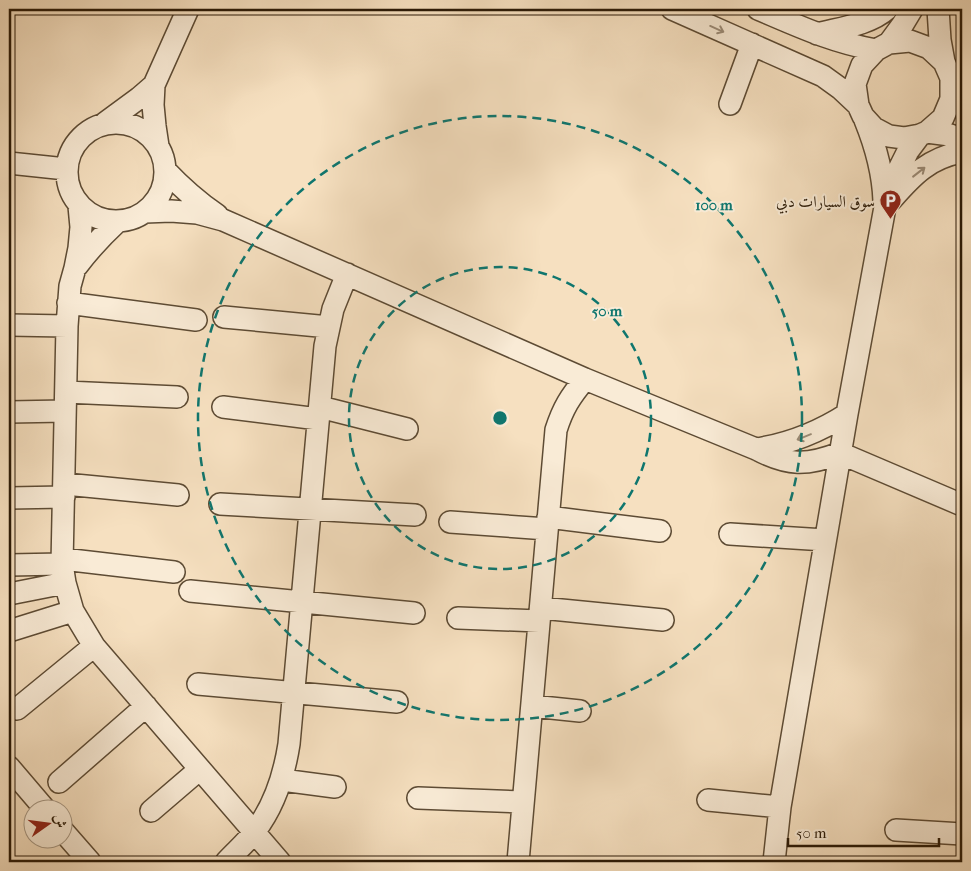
<svg xmlns="http://www.w3.org/2000/svg" width="971" height="871" font-family="'IM FELL French Canon',Amiri,serif">
  <style>
    .lines { fill: none; stroke-linecap: round; stroke-linejoin: round }
    .minor-casing { stroke: #5d4b34; stroke-width: 24 }
    .minor { stroke: #f9ebd6; stroke-width: 21 }
    .oneway { stroke: #9c8c78 }
    .ring { fill: none; stroke: #0f766e; stroke-width: 2.5; stroke-dasharray: 9 6 }
    .labels { text-anchor: middle; dominant-baseline: central; stroke-width: 4; stroke-linejoin: round; paint-order: stroke }
    .poi-label { font-size: 16px; fill: #2a1906; stroke: #f9ebd6; text-anchor: end }
    .centre { fill: #0f766e; stroke: #f9ebd6; stroke-width: 2.5 }
    .ring-label { font-size: 15px; text-anchor: middle; font-weight: bold; fill: #0f766e; stroke: #f9ebd6; stroke-width: 4; stroke-linejoin: round; paint-order: stroke }
  </style>
  <rect width="100%" height="100%" fill="#f6e0c0"/>
  <filter id="stains"><feTurbulence type="fractalNoise" baseFrequency=".004" numOctaves="4"/><feColorMatrix values="0 0 0 0 .2 0 0 0 0 .09 0 0 0 0 .02 0 0 0 .5 -.17"/></filter>
  <radialGradient id="worn" r=".72"><stop offset=".6" stop-color="#630" stop-opacity="0"/><stop offset="1" stop-color="#630" stop-opacity=".3"/></radialGradient>
  <g class="lines">
    <defs>
      <path id="minor" d="M672 9 823 76 841 89 858 105
        M758 9C798 26 832 42 876 50
        M938 9 940 40 944 62
        M817 34C840 28 869 25 887 9
        M889 43 910 41 929 48 944 62 951 78V99L943 118 927 132 920 135 904 138 889 136 874 128 863 116 858 105 855 84 862 65 876 50 889 43 903 24 912 9
        M730 104 752 44
        M865 120C876 147 883 172 884 201
        M67 172a49 49 0 1 1 98 0a49 49 0 1 1-98 0Z
        M105 123 139 98 154 85
        M927 132 950 135 962 139
        M158 146 155 126 153 105 154 85 188 9
        M9 163 66 169
        M165 170C181 187 198 202 217 215
        M892 199C913 175 929 158 962 152
        M79 206 81 227 79 248 75 268 70 286 67 326 62 564 65 583 73 611 94 646 280 862
        M145 212 171 211 197 213 223 220 585 379 756 449C788 466 807 466 840 453L962 505
        M77 266C89 250 102 236 117 222
        M68 303 196 320
        M224 317 329 327
        M9 325 67 326
        M66 392 177 397
        M223 407 318 419
        M320 407 407 429
        M9 412 65 411
        M756 449C789 444 819 432 847 414
        M65 484 178 495
        M9 498 64 497
        M220 504 415 515
        M548 517 660 531
        M450 522 547 529
        M730 534 825 540
        M63 559 174 572
        M9 565 62 564
        M190 591 414 613
        M9 594 65 583
        M541 608 663 620
        M458 618 539 621
        M9 631 73 611
        M198 684 397 702
        M532 706 580 711
        M17 709 94 646
        M9 767 44 808
        M282 780 335 787
        M59 782 146 706
        M418 798 523 802
        M708 800 780 807
        M151 811 200 769
        M62 830 90 862
        M896 830 962 834
        M226 862C235 852 247 842 255 831 275 805 284 776 289 744L325 346 333 309 347 274
        M518 862 556 430C563 408 570 397 585 379
        M774 862 780 807 847 414 885 207 899 169 908 151 920 135"/>
    </defs>
    <use href="#minor" class="minor-casing"/>
    <use href="#minor" class="minor"/>
  </g>
  <defs><path id="oneway-shaft" d="M-6 0H5M1.5-3L5.5 0L1.5 3" fill="none" stroke-width="1.6" stroke-linecap="round" stroke-linejoin="round" transform="scale(1.25)"/></defs>
  <g class="oneway">
    <use href="#oneway-shaft" transform="translate(717 29) rotate(24)"/>
    <use href="#oneway-shaft" transform="translate(919 172) rotate(-38)"/>
    <use href="#oneway-shaft" transform="translate(804 437) rotate(158)"/>
  </g>
  <g class="ring">
    <circle cx="500" cy="418" r="151"/>
    <circle cx="500" cy="418" r="302"/>
  </g>
  <defs>
    <symbol id="parking-pin" viewBox="-11 -11 22 30"><path d="M0 17L-7.5 6A9.5 9.5 0 1 1 7.5 6Z" fill="#8f2418" stroke="#f9ebd6"/><path d="M-3.5-5.5H1a3.5 3.5 0 0 1 0 7H-1V5.5H-3.5ZM-1-3.4V-.6H.8a1.4 1.4 0 0 0 0-2.8Z" fill="#fff"/></symbol>
  </defs>
  <g fill-rule="evenodd">
    <use href="#parking-pin" x="878" y="188" width="25" height="34"/>
  </g>
  <g class="labels">
    <g class="poi-label">
      <text x="875" y="201">سوق السيارات دبي</text>
    </g>
  </g>
  <circle cx="500" cy="418" r="8" class="centre"/>
  <g class="ring-label">
    <text x="714" y="210">100 m</text>
    <text x="607" y="316">50 m</text>
  </g>
  <rect width="971" height="871" fill="none" stroke="#f6e0c0" stroke-width="30"/>
  <rect x="10" y="10" width="951" height="851" fill="none" stroke="#2a1906" stroke-width="2.5"/>
  <rect x="15" y="15" width="941" height="841" fill="none" stroke="#2a1906"/>
  <g transform="translate(48 824) rotate(76)"><circle r="24" fill="#f9ebd6" stroke="#a69783"/>
  <path d="M0-4L9 19L0 12L-9 19Z" fill="#8f2418"/>
  <text y="-8" font-size="14" font-weight="bold" text-anchor="middle" fill="#2a1906">ش</text>
  </g>
  <path d="M788 838v8h151v-8" fill="none" stroke="#2a1906" stroke-width="2.5"/>
  <text x="796" y="838" font-size="15" fill="#2a1906" stroke="#f9ebd6" stroke-width="4" paint-order="stroke">50 m</text>
  <rect width="100%" height="100%" filter="url(#stains)"/>
  <rect width="100%" height="100%" fill="url(#worn)"/>
</svg>
